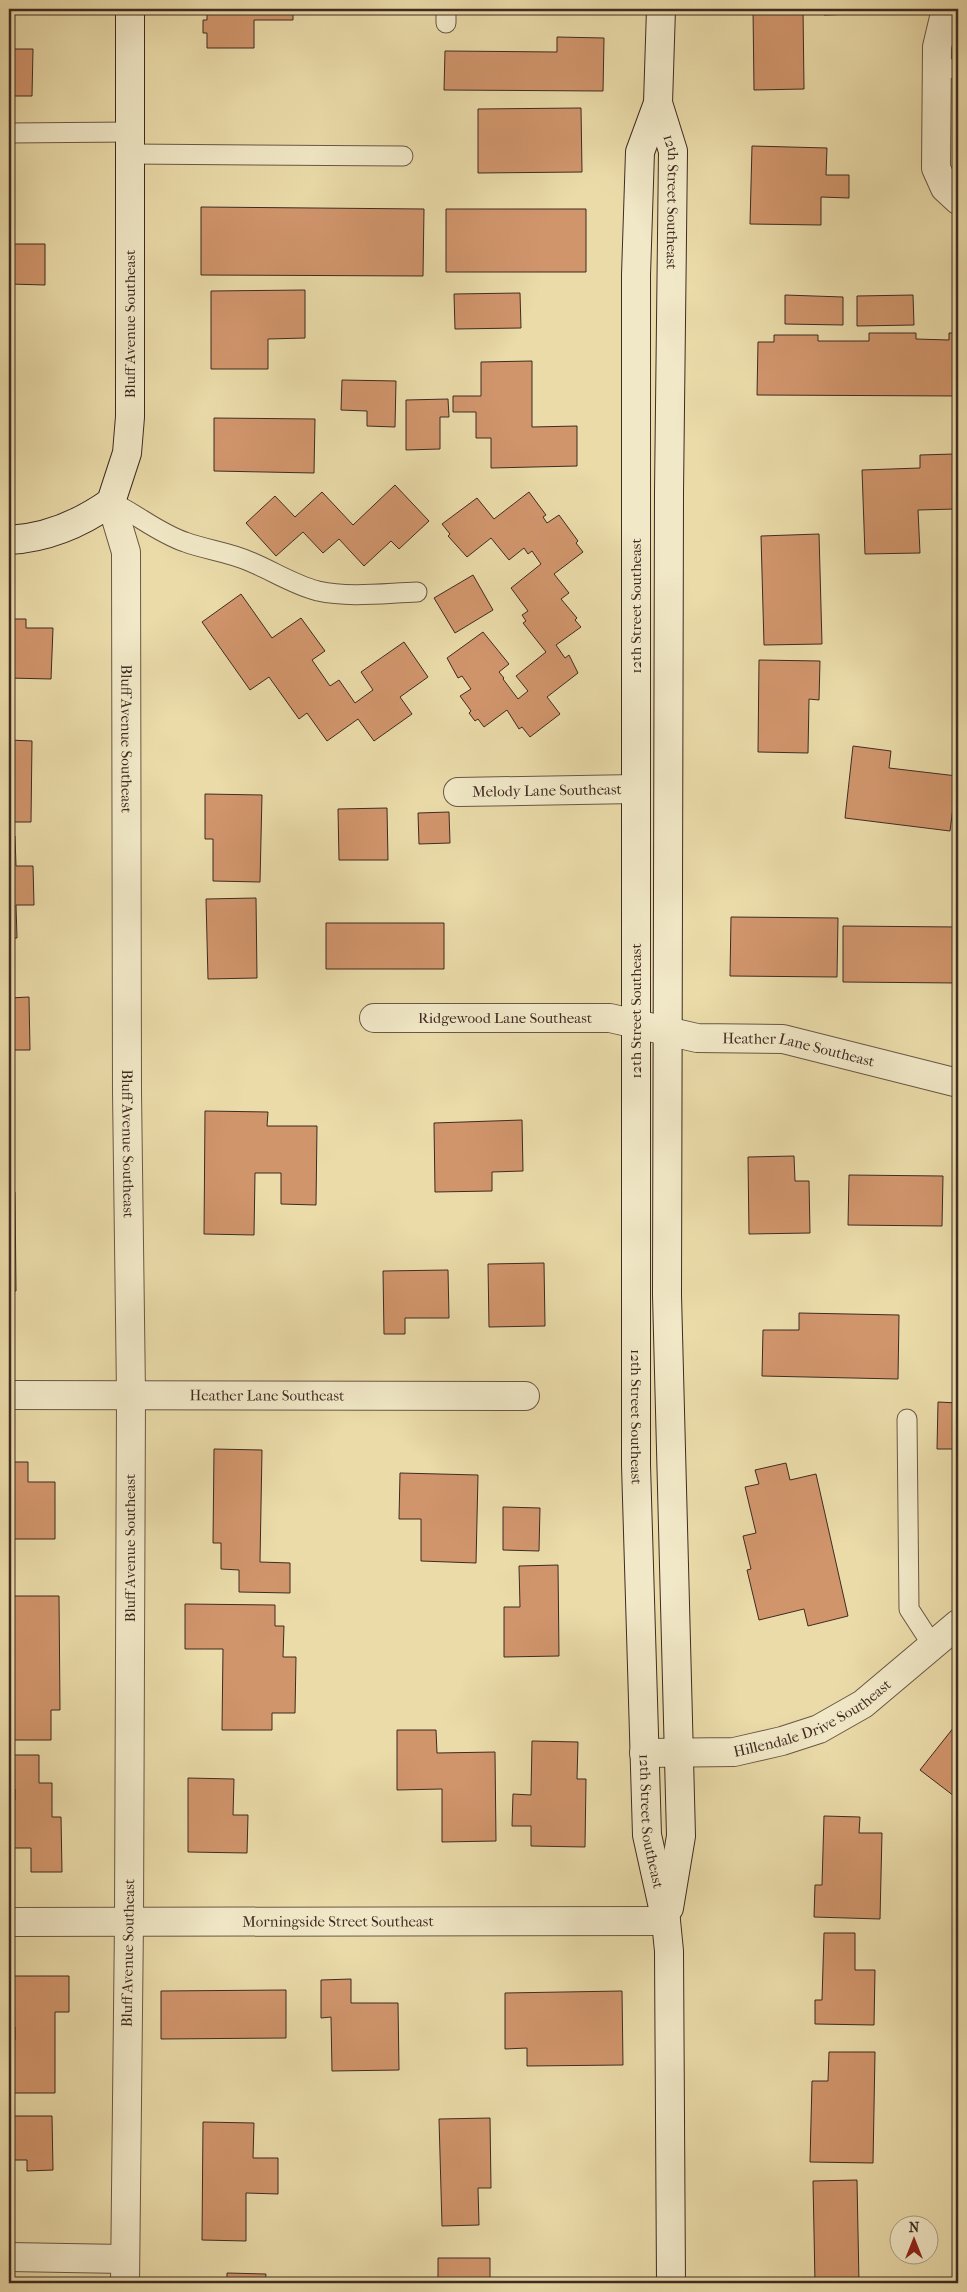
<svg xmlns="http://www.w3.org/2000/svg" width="967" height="2292" font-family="'IM FELL French Canon',serif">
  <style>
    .building { fill: #d1956c; stroke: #3f2b23 }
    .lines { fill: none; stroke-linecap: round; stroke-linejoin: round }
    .lane-casing { stroke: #6a5744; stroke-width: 21 }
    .street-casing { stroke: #6a5744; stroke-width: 30 }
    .secondary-casing { stroke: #3f2b23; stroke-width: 30 }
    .lane { stroke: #f1e8c7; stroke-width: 19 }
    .street { stroke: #f1e8c7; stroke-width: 28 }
    .secondary { stroke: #f1e8c7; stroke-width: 28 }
    .labels { text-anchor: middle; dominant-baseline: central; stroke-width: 4; stroke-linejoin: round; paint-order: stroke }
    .street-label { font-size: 15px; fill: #3f2b23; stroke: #f1e8c7 }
  </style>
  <rect width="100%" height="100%" fill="#eadba9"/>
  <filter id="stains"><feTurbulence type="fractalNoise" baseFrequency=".004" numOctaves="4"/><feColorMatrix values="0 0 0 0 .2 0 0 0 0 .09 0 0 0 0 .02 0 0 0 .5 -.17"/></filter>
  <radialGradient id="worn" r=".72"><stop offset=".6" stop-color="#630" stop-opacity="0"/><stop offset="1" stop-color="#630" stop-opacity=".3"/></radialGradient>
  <path class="building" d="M207 9H293V20H254V48H207V33H203V20H207Z
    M753 9H803L804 89 754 90Z
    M824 9H856V14L824 15Z
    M557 37 604 38 603 91 444 90 445 51 557 52Z
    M9 49H33L32 96H9Z
    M581 108 582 172 478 173V109Z
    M752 146 827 148 826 175H849V198L821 197V225L750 224Z
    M201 207 424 209 423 276 201 275Z
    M446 209H586V272H446Z
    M9 244H45V285L9 284Z
    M305 290V338L268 339V369H211V291Z
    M520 293 521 328 455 329 454 294Z
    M785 295 843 297V325L785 324Z
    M913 295 914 325 857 326V296Z
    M869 333H916V339L949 340V333H958V396L757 395 758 342H774V335H818V341H869Z
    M532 361V427L577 426V466L491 468V438H476V412H453V396H481V362Z
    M342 380 396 381 395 427 367 426V411L341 410Z
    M448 399 449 417H440V449L406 450V400Z
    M214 418 315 419 314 473 214 471Z
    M954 454 956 509 918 510 920 553 865 554 862 470 920 468V455Z
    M395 485 429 521 399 549 391 541 364 566 339 539 323 553 303 532 276 556 246 523 275 496 295 517 322 492 353 525Z
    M529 492 546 515 543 517 547 523 559 515 578 541 576 543 583 552 554 574 569 593 561 599 577 618 575 620 581 627 556 645 565 658 569 655 578 673 547 697 560 714 530 737 522 727 519 729 507 710 484 727 478 719 475 721 469 713 471 711 460 696 471 689 462 676 458 678 447 658 483 632 509 664 499 672 504 678 503 679 518 699 528 691 516 676 546 652 523 623 526 621 522 615 528 611 511 588 541 564 532 551 528 554 524 548 509 560 491 538 467 557 448 536 450 534 442 524 477 498 494 519Z
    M819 534 822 644 764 645 761 536Z
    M473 575 493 610 455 633 434 598Z
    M241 594 272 638 301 618 325 651 312 660 330 686 339 680 355 703 373 690 361 672 404 642 428 677 400 697 412 714 374 741 358 719 327 741 307 713 299 719 269 677 250 690 202 622Z
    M9 619H26V628H53L51 679 9 678Z
    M759 660 820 661 819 700 809 699 808 753 758 752Z
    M9 740 32 741 31 822H9Z
    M853 746 891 751 889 768 957 776 950 831 845 818Z
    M205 794 262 795 260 882 213 881V839H205Z
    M387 808 388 860H339L338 809Z
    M449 812 450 843 419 844 418 813Z
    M15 836 16 866H33L34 905H16L17 938H9V837Z
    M256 898 257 978 208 979 206 899Z
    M731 917 838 918 837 977 730 976Z
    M326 923H444V969H326Z
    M843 926 958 927V983L843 982Z
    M29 997 30 1050H9V998Z
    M205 1111 268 1112 267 1126H317L316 1205 281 1204V1173H255L254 1235 204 1234Z
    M522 1120 523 1171 492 1172V1191L435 1192 434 1123Z
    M794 1156 795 1181H809L810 1233 749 1234 748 1157Z
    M849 1175 943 1176 942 1226 848 1225Z
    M9 1192H15L16 1291H9Z
    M544 1263 545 1326 489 1327 488 1264Z
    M448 1270 449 1318H405V1334H384L383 1271Z
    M799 1313 899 1315 898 1379 762 1376 763 1330H799Z
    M938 1402 958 1403V1449H937Z
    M214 1449 262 1450 260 1562 290 1563V1593L239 1592V1570L221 1569V1543H213Z
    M9 1462H28V1482H55V1539H9Z
    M786 1463 790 1480 816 1474 848 1616 808 1626 804 1609 759 1620 747 1570 751 1569 743 1536 756 1533 745 1487 759 1484 755 1470Z
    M400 1473 478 1475 476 1563 421 1561V1519H399Z
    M503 1507 540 1508 539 1551 503 1550Z
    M558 1565 559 1656 504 1657V1607H520L519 1566Z
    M9 1596H59L60 1710H51V1740H9Z
    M185 1604 275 1605V1626H284L283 1657H296L295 1713H272V1730H222L223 1649H185Z
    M958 1722V1791L954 1796 920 1770Z
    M397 1730H436L437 1753 495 1752 496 1841 442 1842V1789L397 1790Z
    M532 1741 578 1742 577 1779H586L585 1847 531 1846V1826H512L513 1794 531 1795Z
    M9 1755H39V1783H52V1817H61L62 1872H31V1848H9V1800H15V1789H9Z
    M188 1778 234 1779 233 1815H248L247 1853 188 1852Z
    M824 1816 860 1817 859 1833H882L880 1919 814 1917 815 1885H822Z
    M824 1933H855V1970H875L874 2025 815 2024V2000H822Z
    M9 1976H69V2012H55V2093H9V2040H15V2027H9Z
    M351 1979V2003H398L399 2070 332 2071 331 2017 321 2018V1980Z
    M286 1990V2038L161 2039V1991Z
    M622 1991 623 2065 527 2066V2048L505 2049V1993Z
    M829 2052H875L873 2163 810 2162 812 2081H828Z
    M9 2116H52L53 2170 27 2171V2160H11L12 2223H9Z
    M490 2118 491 2188H478L479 2225 442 2226 439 2119Z
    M203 2122 254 2123 253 2158H278V2194L246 2193V2241L202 2240Z
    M857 2180 859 2283H815L813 2181Z
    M438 2258H490V2283H438Z
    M227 2273 266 2274 265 2283H227Z"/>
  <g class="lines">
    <defs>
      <path id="lane" d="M446 23V9
        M938 68 958 69
        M9 133 130 132
        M130 154 403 156
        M111 502C137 514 158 533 185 542 206 550 230 552 251 562 273 571 294 585 318 591 350 598 385 593 417 592
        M907 1419 909 1609 933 1646"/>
      <g id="street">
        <path d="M946 9 937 47 936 168 945 188 958 200"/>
        <path id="s1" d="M111 502 126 552 127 1092 131 1394 129 1921 125 2283"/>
        <path id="s2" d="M458 792 636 789"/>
        <path id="s3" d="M374 1018H610L697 1038 783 1039 958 1083"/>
        <path id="s4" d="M9 1395 525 1396"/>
        <path id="s5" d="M644 1753 734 1752 782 1741 819 1729 863 1704 958 1624"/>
        <path id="s6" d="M9 1922 666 1921"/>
        <path d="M9 2257 124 2259"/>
      </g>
      <g id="secondary">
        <path id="s7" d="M661 9 658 103 640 152 636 275V1465L647 1835 666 1921 669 1951 671 2283"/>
        <path id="s8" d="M658 103 673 151 669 492 667 1295 681 1836 669 1908"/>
        <path d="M9 540C47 538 80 524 111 502L127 453 130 417V9"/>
      </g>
    </defs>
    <use href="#lane" class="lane-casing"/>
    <use href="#street" class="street-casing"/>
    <use href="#secondary" class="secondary-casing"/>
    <use href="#lane" class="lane"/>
    <use href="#street" class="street"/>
    <use href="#secondary" class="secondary"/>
  </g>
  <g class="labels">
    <g class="street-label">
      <text stroke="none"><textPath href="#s8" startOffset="101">12th Street Southeast</textPath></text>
      <text transform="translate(130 324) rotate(-90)">Bluff Avenue Southeast</text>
      <text transform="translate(636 606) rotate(-90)">12th Street Southeast</text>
      <text stroke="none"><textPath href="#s1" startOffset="239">Bluff Avenue Southeast</textPath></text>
      <text stroke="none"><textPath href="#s2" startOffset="89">Melody Lane Southeast</textPath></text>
      <text transform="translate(636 1011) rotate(-90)">12th Street Southeast</text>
      <text stroke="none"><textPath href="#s3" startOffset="131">Ridgewood Lane Southeast</textPath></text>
      <text stroke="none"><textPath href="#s3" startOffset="428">Heather Lane Southeast</textPath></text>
      <text stroke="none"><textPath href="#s1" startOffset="644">Bluff Avenue Southeast</textPath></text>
      <text stroke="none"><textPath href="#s4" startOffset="258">Heather Lane Southeast</textPath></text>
      <text stroke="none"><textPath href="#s7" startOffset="1411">12th Street Southeast</textPath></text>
      <text transform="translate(130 1548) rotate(-90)">Bluff Avenue Southeast</text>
      <text stroke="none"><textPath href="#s5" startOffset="176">Hillendale Drive Southeast</textPath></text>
      <text stroke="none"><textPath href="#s7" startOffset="1816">12th Street Southeast</textPath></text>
      <text stroke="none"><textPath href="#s6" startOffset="329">Morningside Street Southeast</textPath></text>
      <text transform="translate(128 1953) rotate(-89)">Bluff Avenue Southeast</text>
    </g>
  </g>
  <rect width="967" height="2292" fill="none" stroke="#eadba9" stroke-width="30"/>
  <rect x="10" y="10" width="947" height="2272" fill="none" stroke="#3f2b23" stroke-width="2.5"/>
  <rect x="15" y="15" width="937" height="2262" fill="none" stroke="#3f2b23"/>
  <g transform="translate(914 2240)"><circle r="24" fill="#f1e8c7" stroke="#aa9c85"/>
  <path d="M0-4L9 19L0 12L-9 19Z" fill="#8f2418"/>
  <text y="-8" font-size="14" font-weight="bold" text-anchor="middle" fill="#3f2b23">N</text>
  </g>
  <rect width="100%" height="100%" filter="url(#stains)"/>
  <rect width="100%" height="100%" fill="url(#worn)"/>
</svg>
